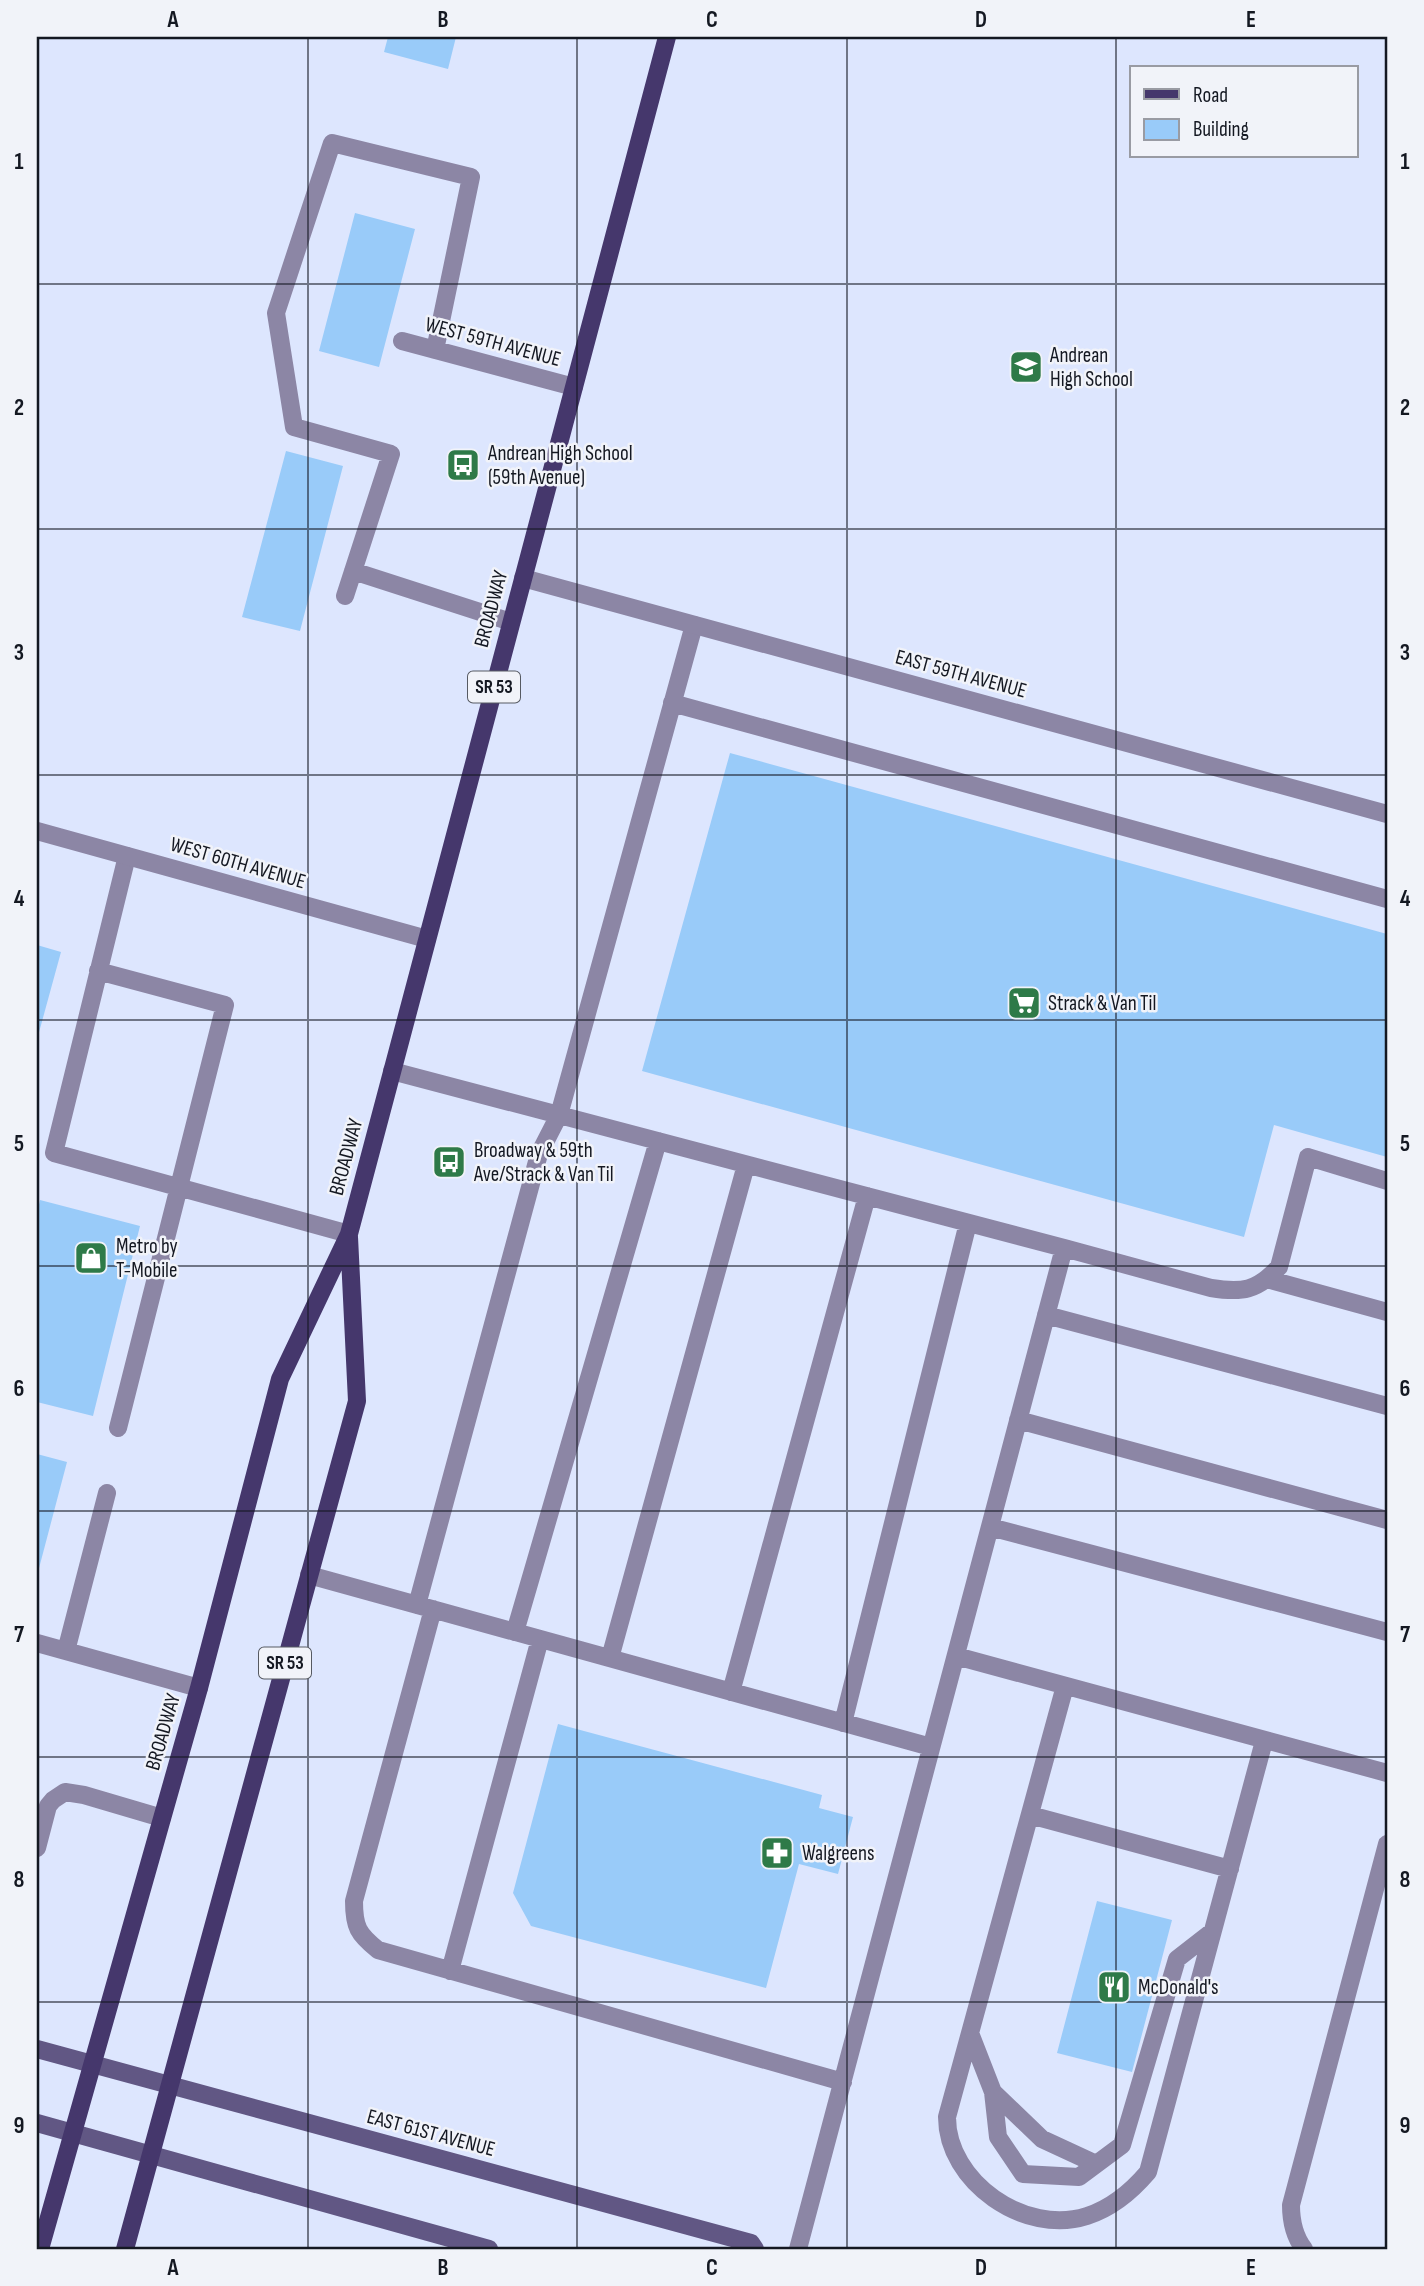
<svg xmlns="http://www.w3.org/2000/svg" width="1424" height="2286" font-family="'Sofia Sans Condensed',sans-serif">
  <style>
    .building { fill: #99cbf9 }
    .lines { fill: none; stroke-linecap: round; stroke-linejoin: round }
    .service { stroke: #8c86a5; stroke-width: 18 }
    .minor { stroke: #8c86a5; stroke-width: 18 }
    .secondary { stroke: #615784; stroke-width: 18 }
    .primary { stroke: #45376c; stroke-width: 18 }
    .grid { fill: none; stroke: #141822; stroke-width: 2; stroke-opacity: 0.55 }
    .labels { text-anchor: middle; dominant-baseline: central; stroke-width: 5; stroke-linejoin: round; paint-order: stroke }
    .shield { fill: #f1f3f9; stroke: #565a62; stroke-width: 2 }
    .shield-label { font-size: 19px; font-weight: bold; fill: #141822 }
    .street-label { font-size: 21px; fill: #141822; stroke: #f1f3f9 }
    .poi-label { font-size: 21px; fill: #141822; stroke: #f1f3f9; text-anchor: start }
    .neatline { fill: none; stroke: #141822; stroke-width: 2.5 }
    .grid-label { font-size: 23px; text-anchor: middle; font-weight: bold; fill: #141822 }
  </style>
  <rect width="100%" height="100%" fill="#dde6fe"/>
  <path class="building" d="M388 37H456L448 69 384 52Z
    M355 213 415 229 379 367 319 351Z
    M286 451 343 466 300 631 242 617Z
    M730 753 1387 934V1157L1274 1125 1244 1237 642 1071Z
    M37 945 61 952 38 1036H37Z
    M40 1200 140 1226 93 1416 37 1402V1214Z
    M37 1454 67 1462 38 1572H37Z
    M558 1724 822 1795 819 1808 853 1817 838 1874 799 1864 766 1988 531 1926 513 1893Z
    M1097 1901 1172 1920 1132 2072 1057 2053Z"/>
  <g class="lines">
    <path class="service" d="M402 341 574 387
      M353 571 511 622
      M345 596 391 454 294 427 276 313 332 143 471 177 435 350
      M672 703 1387 899
      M127 856 54 1153 349 1234
      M98 971 225 1005 118 1428
      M392 1071 1064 1248
      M1267 1279 1387 1312
      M1046 1315 1387 1406
      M1018 1420 1387 1520
      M990 1527 1387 1632
      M309 1575 931 1747
      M417 1605 539 1154 559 1115 694 625
      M433 1609 354 1901C354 1927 358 1934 378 1950L843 2082
      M515 1632 658 1141
      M37 1643 199 1688
      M66 1651 107 1493
      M956 1656 1387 1773
      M610 1658 746 1165
      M1065 1686 947 2117C947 2182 1025 2236 1087 2216 1112 2208 1131 2192 1148 2172L1264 1741
      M731 1692 867 1196
      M843 1723 968 1223
      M1030 1815 1230 1869
      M37 1848 48 1806 53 1800 65 1792 84 1795 162 1818
      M450 1971 540 1639
      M970 2033 993 2092 1042 2139 1096 2164
      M993 2092 998 2137 1023 2174 1079 2177 1122 2145 1177 1959 1213 1931
      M798 2249 1064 1248 1211 1288C1242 1293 1257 1291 1279 1267L1308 1157 1387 1181
      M1304 2249C1294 2236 1291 2221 1291 2205L1387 1844"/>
    <path class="minor" d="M523 578 1387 814
      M37 831 427 939"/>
    <path class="secondary" d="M37 2049 751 2243 755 2249
      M37 2123 489 2249"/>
    <path class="primary" d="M40 2249 199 1688 280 1379 349 1234 667 37
      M125 2249 357 1401 349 1237"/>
  </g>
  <path class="grid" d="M308 37V2249M577 37V2249M847 37V2249M1116 37V2249M37 284H1387M37 529H1387M37 775H1387M37 1020H1387M37 1266H1387M37 1511H1387M37 1757H1387M37 2002H1387"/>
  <defs>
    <symbol id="school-square" viewBox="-11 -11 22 22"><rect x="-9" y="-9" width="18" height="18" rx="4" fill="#2e7a48" stroke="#f1f3f9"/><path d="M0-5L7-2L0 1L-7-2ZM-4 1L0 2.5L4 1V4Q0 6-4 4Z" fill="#fff"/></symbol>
    <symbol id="bus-square" viewBox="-11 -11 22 22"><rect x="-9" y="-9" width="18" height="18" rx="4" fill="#2e7a48" stroke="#f1f3f9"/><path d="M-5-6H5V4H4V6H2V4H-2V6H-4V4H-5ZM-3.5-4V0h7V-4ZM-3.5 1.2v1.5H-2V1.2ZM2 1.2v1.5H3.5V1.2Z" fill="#fff"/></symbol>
    <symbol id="supermarket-square" viewBox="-11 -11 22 22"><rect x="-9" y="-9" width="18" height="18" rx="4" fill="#2e7a48" stroke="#f1f3f9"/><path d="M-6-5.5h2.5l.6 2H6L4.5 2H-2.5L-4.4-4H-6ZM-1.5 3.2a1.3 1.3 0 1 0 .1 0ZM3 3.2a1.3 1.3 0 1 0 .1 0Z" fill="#fff"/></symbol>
    <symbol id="shop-square" viewBox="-11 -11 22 22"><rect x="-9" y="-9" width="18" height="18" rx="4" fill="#2e7a48" stroke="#f1f3f9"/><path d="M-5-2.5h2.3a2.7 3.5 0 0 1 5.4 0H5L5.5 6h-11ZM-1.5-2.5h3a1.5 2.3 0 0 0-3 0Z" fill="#fff"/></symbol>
    <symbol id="pharmacy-square" viewBox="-11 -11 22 22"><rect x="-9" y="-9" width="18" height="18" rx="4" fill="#2e7a48" stroke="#f1f3f9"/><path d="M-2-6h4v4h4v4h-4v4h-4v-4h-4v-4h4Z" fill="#fff"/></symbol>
    <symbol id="restaurant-square" viewBox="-11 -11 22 22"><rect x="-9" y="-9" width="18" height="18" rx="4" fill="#2e7a48" stroke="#f1f3f9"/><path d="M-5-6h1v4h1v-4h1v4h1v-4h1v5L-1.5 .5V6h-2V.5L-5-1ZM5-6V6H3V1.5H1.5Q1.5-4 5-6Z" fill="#fff"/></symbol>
  </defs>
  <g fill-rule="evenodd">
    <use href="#school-square" x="1007" y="348" width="38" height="38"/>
    <use href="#bus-square" x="444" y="446" width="38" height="38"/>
    <use href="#supermarket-square" x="1005" y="984" width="38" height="38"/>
    <use href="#bus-square" x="430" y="1143" width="38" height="38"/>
    <use href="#shop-square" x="72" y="1239" width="38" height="38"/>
    <use href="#pharmacy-square" x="758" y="1834" width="38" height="38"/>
    <use href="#restaurant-square" x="1095" y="1968" width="38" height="38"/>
  </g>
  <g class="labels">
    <g class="shield">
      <rect x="468" y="671.5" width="52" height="31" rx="5"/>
      <rect x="259" y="1647.5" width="52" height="31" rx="5"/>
    </g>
    <g class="shield-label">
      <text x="494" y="687">SR 53</text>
      <text x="285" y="1663">SR 53</text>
    </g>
    <g class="street-label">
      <text transform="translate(493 342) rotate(15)">WEST 59TH AVENUE</text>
      <text transform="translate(491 609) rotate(-75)">BROADWAY</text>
      <text transform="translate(961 674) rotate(15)">EAST 59TH AVENUE</text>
      <text transform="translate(238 863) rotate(16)">WEST 60TH AVENUE</text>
      <text transform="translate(346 1157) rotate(-75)">BROADWAY</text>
      <text transform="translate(163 1732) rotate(-74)">BROADWAY</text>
      <text transform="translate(431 2133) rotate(15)">EAST 61ST AVENUE</text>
    </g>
    <g class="poi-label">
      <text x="1050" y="355">Andrean<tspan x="1050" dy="24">High School</tspan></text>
      <text x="488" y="453">Andrean High School<tspan x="488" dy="24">(59th Avenue)</tspan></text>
      <text x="1048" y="1003">Strack &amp; Van Til</text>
      <text x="474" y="1150">Broadway &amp; 59th<tspan x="474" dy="24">Ave/Strack &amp; Van Til</tspan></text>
      <text x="116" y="1246">Metro by<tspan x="116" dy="24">T-Mobile</tspan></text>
      <text x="802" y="1853">Walgreens</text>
      <text x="1138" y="1987">McDonald's</text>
    </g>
  </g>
  <rect width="1424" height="2286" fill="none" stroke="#f1f3f9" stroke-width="77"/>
  <rect x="1130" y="66" width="228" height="91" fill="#f1f3f9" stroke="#999ba3" stroke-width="2"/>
  <rect x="1144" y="89" width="35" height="10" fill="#45376c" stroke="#999ba3" stroke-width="2"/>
  <text x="1193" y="102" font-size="21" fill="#141822">Road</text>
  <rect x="1144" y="119" width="35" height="21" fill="#99cbf9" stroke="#999ba3" stroke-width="2"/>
  <text x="1193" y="136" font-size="21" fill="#141822">Building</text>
  <rect x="38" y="38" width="1348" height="2210" class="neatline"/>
  <g class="grid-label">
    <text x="173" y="27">A</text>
    <text x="443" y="27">B</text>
    <text x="712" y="27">C</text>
    <text x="981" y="27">D</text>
    <text x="1251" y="27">E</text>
    <text x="19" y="169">1</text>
    <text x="1405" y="169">1</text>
    <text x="19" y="415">2</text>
    <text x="1405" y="415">2</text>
    <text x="19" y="660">3</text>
    <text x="1405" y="660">3</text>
    <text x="19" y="906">4</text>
    <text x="1405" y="906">4</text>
    <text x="19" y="1151">5</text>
    <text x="1405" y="1151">5</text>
    <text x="19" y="1396">6</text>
    <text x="1405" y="1396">6</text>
    <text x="19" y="1642">7</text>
    <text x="1405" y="1642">7</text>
    <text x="19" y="1887">8</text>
    <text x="1405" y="1887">8</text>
    <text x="19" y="2133">9</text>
    <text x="1405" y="2133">9</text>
    <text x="173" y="2275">A</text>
    <text x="443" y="2275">B</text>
    <text x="712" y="2275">C</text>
    <text x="981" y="2275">D</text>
    <text x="1251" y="2275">E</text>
  </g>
</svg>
